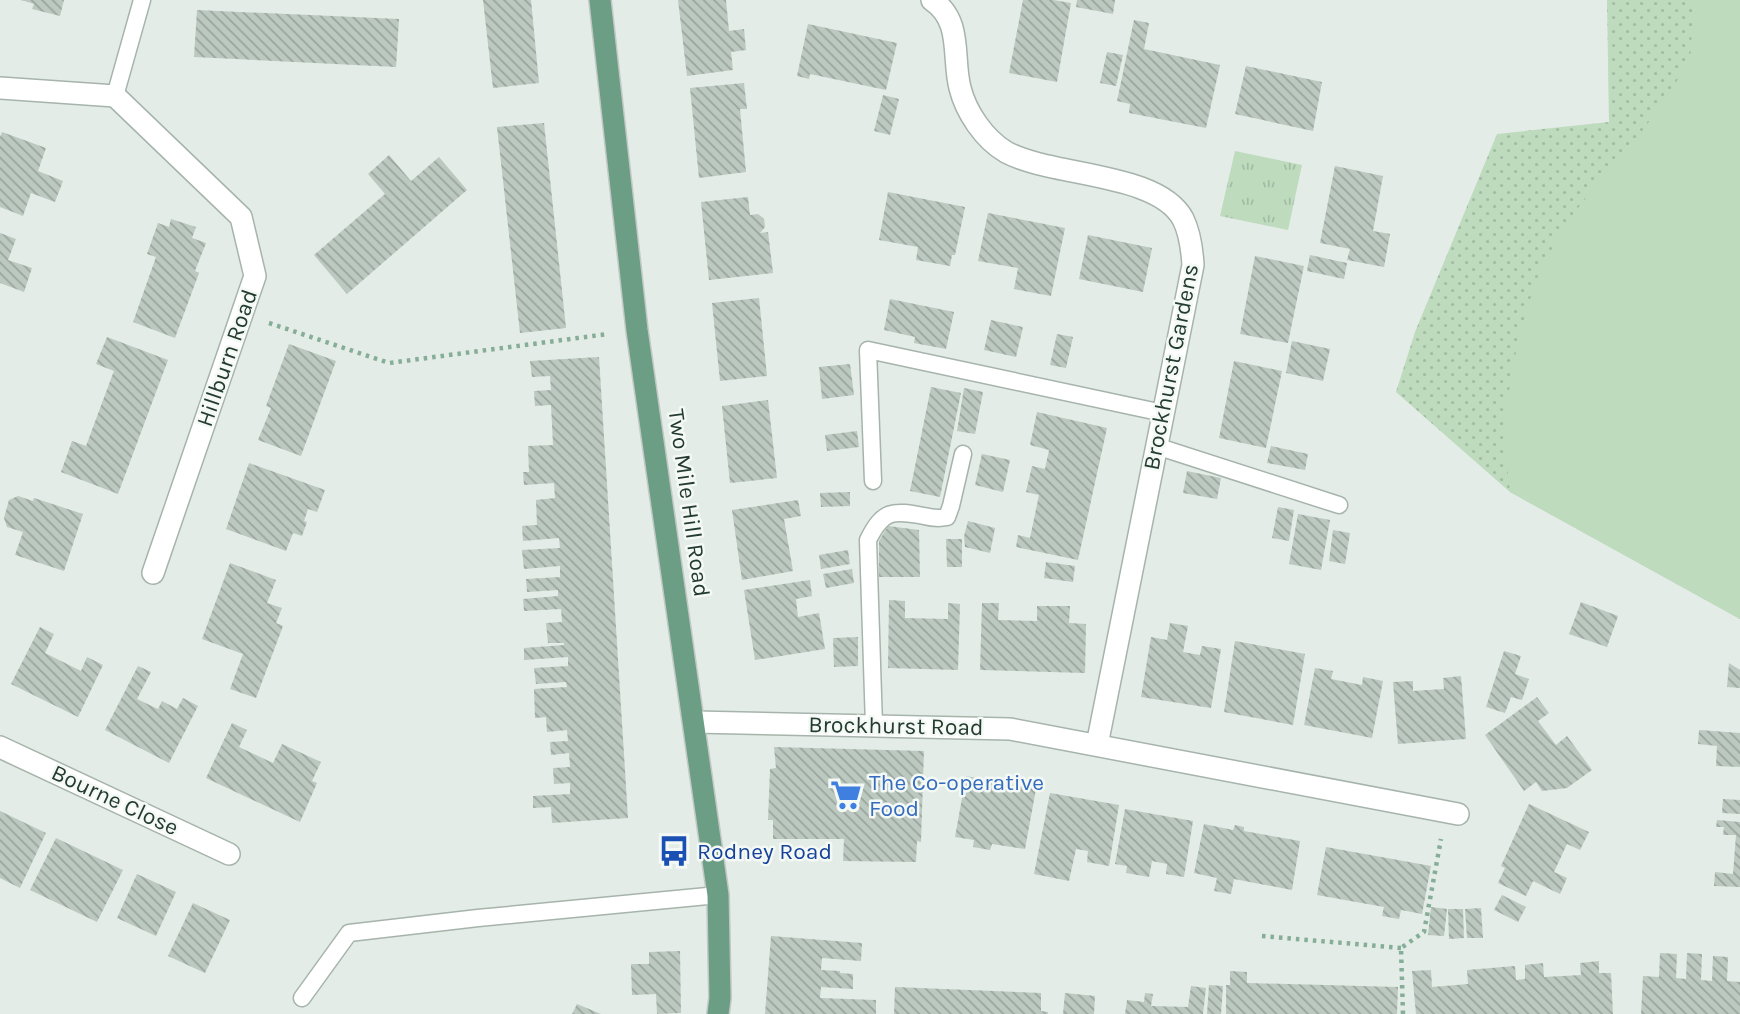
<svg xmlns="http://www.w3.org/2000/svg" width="1740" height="1014" font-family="Karla,sans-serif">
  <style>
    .grass { fill: url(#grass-tufts) }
    .park { fill: url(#park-dots) }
    .pitch { fill: #bedbbe }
    .building { fill: url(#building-back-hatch) }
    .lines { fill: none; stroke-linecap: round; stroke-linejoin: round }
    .lane-casing { stroke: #a6b4ab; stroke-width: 19 }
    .street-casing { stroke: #a6b4ab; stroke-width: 24 }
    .primary-casing { stroke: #c2c8c5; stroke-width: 24 }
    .path { stroke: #86ad97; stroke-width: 4.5; stroke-dasharray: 3.5 5; stroke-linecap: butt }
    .lane { stroke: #fff; stroke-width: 16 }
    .street { stroke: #fff; stroke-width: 21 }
    .primary { stroke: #6b9e84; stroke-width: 21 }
    .labels { text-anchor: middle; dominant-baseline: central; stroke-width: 5; stroke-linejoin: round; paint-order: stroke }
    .street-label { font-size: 23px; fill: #243c2f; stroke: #f4f9f5 }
    .shop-label { font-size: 23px; fill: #366cbe; stroke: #f4f9f5; text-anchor: start }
    .transit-label { font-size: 23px; fill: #164399; stroke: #f4f9f5; text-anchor: start }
  </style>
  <defs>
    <pattern id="grass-tufts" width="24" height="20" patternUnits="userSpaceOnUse" patternTransform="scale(1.75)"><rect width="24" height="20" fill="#bedbbe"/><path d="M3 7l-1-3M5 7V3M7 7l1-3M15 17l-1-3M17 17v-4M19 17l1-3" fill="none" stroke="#a3bda4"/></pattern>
    <pattern id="park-dots" width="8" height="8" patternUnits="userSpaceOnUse" patternTransform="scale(1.75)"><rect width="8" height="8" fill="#bedbbe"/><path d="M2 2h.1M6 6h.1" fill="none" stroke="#a3bda4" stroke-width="1.8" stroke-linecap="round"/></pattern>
    <pattern id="building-back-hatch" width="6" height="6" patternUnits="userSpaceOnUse" patternTransform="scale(1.75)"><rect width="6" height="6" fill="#bcc9c1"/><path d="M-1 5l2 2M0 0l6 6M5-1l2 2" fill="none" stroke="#99a49d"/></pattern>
  </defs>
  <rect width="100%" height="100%" fill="#e3ece6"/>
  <path class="grass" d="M1235 151 1302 165 1288 230 1220 216Z"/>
  <path class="park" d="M1607 0H1740V619L1510 492 1396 392 1415 332 1497 134 1609 122Z"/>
  <path class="pitch" d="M1694 0H1740V619L1510 492 1506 456 1507 403 1518 340 1535 283 1563 227 1597 184 1641 133 1671 90 1690 61Z"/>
  <path class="building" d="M21 0H64L60 16 32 9 34 4Z
    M483 0H531L539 83 493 88Z
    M678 0H726L729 31 744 29 746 50 731 52 733 70 687 76Z
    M1023 0H1053L1071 3 1057 82 1009 73Z
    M1077 0H1115L1113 14 1076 7Z
    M197 10 399 19 396 67 194 57Z
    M1134 20 1149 23 1144 49 1220 65 1206 128 1129 113 1130 104 1117 101Z
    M808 24 897 43 886 90 810 74 809 79 797 76Z
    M1107 52 1123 55 1116 86 1100 83Z
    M1246 66 1322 82 1313 131 1235 114Z
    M744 83 747 109H740L746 172 699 178 690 88Z
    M883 95 899 99 890 135 874 131Z
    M544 123 566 328 520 333 497 127Z
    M2 132 46 148 38 171 63 181 55 202 31 193 23 216 0 207V137Z
    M389 155 411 181 439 157 467 190 347 294 314 255 385 194 368 174Z
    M1335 166 1383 176 1373 231 1390 234 1384 267 1347 260 1350 249 1320 243Z
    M888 192 965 207 955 255H952L950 266 916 260 918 247 879 240Z
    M748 197 750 215 758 214 764 219 765 227 760 233 768 232 773 273 709 280 701 202Z
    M988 213 1065 228 1051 296 1014 289 1018 268 978 261Z
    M171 219 196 227 192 238 206 243 195 271 199 273 175 338 133 322 156 257 147 254 158 223 169 227Z
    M0 233 16 239 8 260 32 268 24 292 0 283Z
    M1088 235 1152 248 1143 292 1079 279Z
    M1310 255 1347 263 1344 279 1307 271Z
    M1255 256 1304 266 1288 343 1240 334Z
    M759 298 767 376 720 381 712 303Z
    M890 299 954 312 946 349 914 343 915 337 884 330Z
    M991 320 1023 327 1016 357 984 350Z
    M1057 334 1073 337 1066 368 1050 365Z
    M107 337 168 360 118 494 61 472 72 441 86 446 112 376 114 371 96 364Z
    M1292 341 1330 349 1323 381 1286 373Z
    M289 344 336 361 301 456 258 440 271 408 266 406Z
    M599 357 628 818 552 823 551 807 533 808V796L570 794V783L554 784 553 768 570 767 569 753 551 755 550 742 568 741 567 730 547 732 546 717 535 718 534 689 567 687 566 682 536 684 534 668 568 666V657L524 660V648L564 645V643H548L546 623 562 622 561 609 524 611 523 599 558 596V590L527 592 526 579 560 577V566L524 569 522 550 560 548 559 538 523 541 522 526 537 525 536 500 555 498 554 483 524 485 523 472H529L528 446 553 445 551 405 535 406 534 391 551 390 550 376 532 377 530 361Z
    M1234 361 1282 371 1266 448 1219 438Z
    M850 364 854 395 822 399 819 367Z
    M931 387 961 393 940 497 910 491Z
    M964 388 983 392 975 434 957 431Z
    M768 400 777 478 730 483 722 406Z
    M1037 412 1107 428 1078 560 1016 547 1018 535 1030 538 1039 495 1026 492 1032 466 1045 469 1049 450 1030 445Z
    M857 431 859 447 827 451 825 435Z
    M1271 446 1308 454 1305 470 1267 463Z
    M982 454 1010 460 1003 492 975 485Z
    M249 463 325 490 317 512 308 509 304 521 307 522 302 536 293 533 286 551 226 529Z
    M1187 471 1221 478 1217 499 1183 493Z
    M850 492V506L821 507 820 493Z
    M18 496 33 501 34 498 83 514 64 571 15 555 23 532 7 527 4 518 9 500Z
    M798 500 801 516 784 519 793 571 742 580 732 510Z
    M1278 507 1294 510 1289 541 1272 538Z
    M1298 514 1330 520 1321 570 1289 564Z
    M968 521 995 528 990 553 965 547 964 536Z
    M888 526 919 530 920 577H879V541Z
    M1333 530 1350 533 1345 564 1329 561Z
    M946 539H962V567H947Z
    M848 550 850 564 821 569 819 555Z
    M1046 562 1075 566 1073 582 1044 578Z
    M230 563 276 580 267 603 282 608 276 623 283 626 256 698 230 689 243 654 202 639Z
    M852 569 854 583 826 588 823 574Z
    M810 580 812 596 796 599 798 617 819 613 825 649 755 660 744 590Z
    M889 600 905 601V618L948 619V603L960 604 958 670 888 668Z
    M1581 602 1618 616 1607 647 1569 634Z
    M982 603H999L998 620 1037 621V606H1070L1069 623 1086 624 1085 673 980 670Z
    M1170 623 1188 626 1183 652 1200 655 1202 646 1221 649 1211 708 1141 697 1151 637 1167 640Z
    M40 627 54 634 45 653 81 671 87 657 103 665 78 717 11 684Z
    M858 637V666L834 667 833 638Z
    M1235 641 1305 654 1293 725 1224 712Z
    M1504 651 1521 656 1515 674 1529 679 1522 700 1511 697 1505 713 1486 707Z
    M1729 663 1740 670V688L1727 687Z
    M138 666 151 672 137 699 158 709 162 701 177 709 183 698 198 706 169 763 105 730Z
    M1315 668 1333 671 1331 679 1362 685 1363 677 1383 681 1372 738 1304 725Z
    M1461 676 1466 739 1398 744 1393 682 1413 681V691L1428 690 1444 689 1443 678Z
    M1537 697 1549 713 1538 721 1556 745 1567 736 1592 770 1567 788 1542 791 1536 782 1524 791 1485 735Z
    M232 723 247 730 239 747 273 763 282 744 321 762 312 781 317 783 300 822 206 778Z
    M1699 730 1740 733V767L1716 766 1717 746 1698 744Z
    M774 747 924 751 921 842 917 841 916 862 843 861 844 839H773V820H768L770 769 776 768Z
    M966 776 1036 789 1025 849 992 844 990 850 973 847 974 840 955 837Z
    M1050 793 1119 805 1109 866 1087 862 1088 851 1076 849 1069 881 1034 874Z
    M1723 799 1740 800V814L1722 813Z
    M1529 804 1589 832 1580 850 1567 844 1554 872 1567 878 1560 894 1533 881 1526 896 1498 883 1505 868 1501 866Z
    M1125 809 1193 821 1184 877 1166 874 1167 864 1152 861 1149 877 1126 873 1127 866 1115 864Z
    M0 811 46 833 20 888 0 878Z
    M1717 820 1740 822V887L1714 886 1715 872 1733 874 1736 835H1723L1724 827H1716Z
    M1204 824 1233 830 1235 825 1244 827V831L1300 841 1292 890 1234 879 1231 894 1214 891 1217 878 1194 873Z
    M56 838 123 870 97 922 30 890Z
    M1326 847 1431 866 1422 914 1401 910 1399 919 1382 916 1384 907 1317 895Z
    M137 874 176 892 156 936 117 918Z
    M1502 895 1526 907 1518 922 1494 910Z
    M193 903 230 920 205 973 168 956Z
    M1431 907 1447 909 1444 936 1428 935Z
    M1481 908 1483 938H1467L1465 909Z
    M1448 909H1463L1464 938 1449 939Z
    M771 936 862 943 861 961 822 958 821 970 840 971V973L853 974V989L821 987 820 998 876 1000V1014H765Z
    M680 951 681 1013 657 1014 656 994 632 995 631 964H649V952Z
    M1660 953 1677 954 1676 978 1686 979 1687 953 1702 954 1701 980 1712 981 1713 956 1728 957 1727 981 1740 982V1014H1641L1643 976 1659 977Z
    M1599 961V973H1611L1613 1014H1416L1412 971 1431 970 1432 987 1468 984 1467 970 1515 966 1516 980 1525 979V965L1543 963 1544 977 1581 975 1580 963Z
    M1230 971 1247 972V983L1398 987 1397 1014H1226V985H1230Z
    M1209 985 1223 986 1221 1014H1207Z
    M1191 986 1206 988 1203 1014H1125L1127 1000 1144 1002 1145 993 1153 994 1151 1006 1188 1007Z
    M895 987 1041 993V1011L1048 1012V1014H894Z
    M1065 993 1095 996 1094 1014H1063Z
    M577 1004 601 1014H572Z"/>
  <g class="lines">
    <defs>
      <path id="lane" d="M115 96 142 0
        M1156 446 1339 505
        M873 481 868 350 1163 413
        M874 726 868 540C883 510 892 510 924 516 932 518 938 519 947 517L951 506 963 454
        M302 998 349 933 478 918 718 895"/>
      <path id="street" d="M932 0C963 21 952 57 960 88 966 112 984 139 1006 152 1052 177 1158 172 1183 219 1190 233 1192 249 1193 265L1097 745
        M0 88 115 96 241 217 255 276 153 573
        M694 722 1010 729 1458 814
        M0 747 229 854"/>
      <path id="primary" d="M600 0 637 330 718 895 720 998 718 1014"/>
    </defs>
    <use href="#lane" class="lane-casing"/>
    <use href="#street" class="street-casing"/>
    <use href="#primary" class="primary-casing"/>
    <path class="path" d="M269 323 389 363 608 334
      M1262 936 1401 948
      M1403 1014 1401 948 1424 932 1441 839"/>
    <use href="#lane" class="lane"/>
    <use href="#street" class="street"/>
    <use href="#primary" class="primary"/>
  </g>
  <defs>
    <symbol id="supermarket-bare" viewBox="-9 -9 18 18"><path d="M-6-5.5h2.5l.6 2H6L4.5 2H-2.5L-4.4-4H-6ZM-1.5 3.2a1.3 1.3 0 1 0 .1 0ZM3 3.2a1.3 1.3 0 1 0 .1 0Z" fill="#3f7fe0" stroke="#f4f9f5" stroke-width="2.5" paint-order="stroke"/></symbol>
    <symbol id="bus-bare" viewBox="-9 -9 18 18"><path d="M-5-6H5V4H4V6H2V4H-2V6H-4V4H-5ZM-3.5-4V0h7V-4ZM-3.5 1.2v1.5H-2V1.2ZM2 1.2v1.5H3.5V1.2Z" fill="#1a4fb4" stroke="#f4f9f5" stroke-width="2.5" paint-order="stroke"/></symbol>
  </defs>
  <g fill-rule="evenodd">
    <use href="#supermarket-bare" x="824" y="773" width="44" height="44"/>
    <use href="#bus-bare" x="652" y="829" width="44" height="44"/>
  </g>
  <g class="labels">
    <g class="street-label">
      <text transform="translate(227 358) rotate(-71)">Hillburn Road</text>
      <text transform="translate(1171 367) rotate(-79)">Brockhurst Gardens</text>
      <text transform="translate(689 503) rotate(82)">Two Mile Hill Road</text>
      <text transform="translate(896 726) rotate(1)">Brockhurst Road</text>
      <text transform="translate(115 800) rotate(25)">Bourne Close</text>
    </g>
    <g class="shop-label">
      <text x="869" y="782">The Co-operative<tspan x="869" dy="26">Food</tspan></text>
    </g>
    <g class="transit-label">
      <text x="697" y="851">Rodney Road</text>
    </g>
  </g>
</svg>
